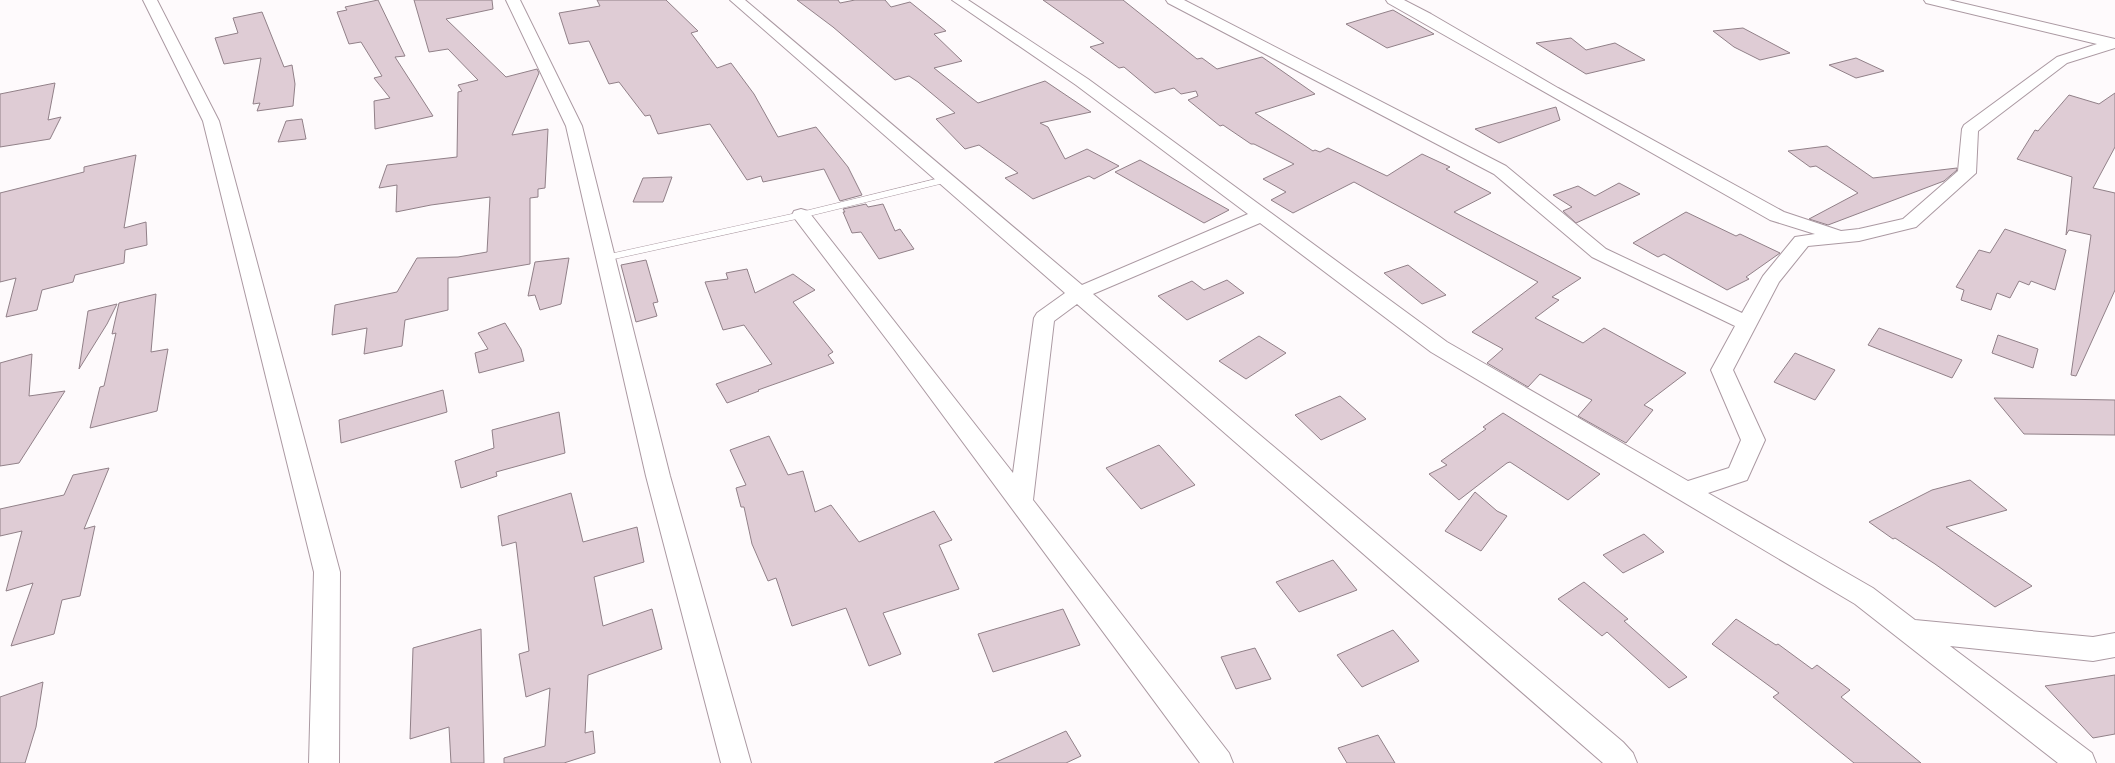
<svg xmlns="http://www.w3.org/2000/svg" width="2115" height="763" font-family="'Asap Condensed',sans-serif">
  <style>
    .building { fill: #dfccd5; stroke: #918088 }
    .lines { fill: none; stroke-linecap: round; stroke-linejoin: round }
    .lane-casing { stroke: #ab99a2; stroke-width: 1 }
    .street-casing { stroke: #ab99a2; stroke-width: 2 }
    .lane { fill: #fff; fill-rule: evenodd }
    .street { fill: #fff; fill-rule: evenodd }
  </style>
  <rect width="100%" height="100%" fill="#fefafc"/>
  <path class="building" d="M378 0 405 56 395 57 433 116 375 129 374 101 390 98 374 78 382 76 361 42 349 44 337 12 347 10 345 7Z
    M414 0H492L493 9 446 19 506 77 537 69 539 73 512 135 548 129 545 188 538 189V197L530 198V264L448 278V310L405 320 402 346 364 354 367 328 332 335 335 305 397 292 417 258 458 257 487 252 490 197 431 205 396 212 397 185 379 188 387 165 457 157 458 92 462 91 458 85 478 80 448 49 429 52Z
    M597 0H666L698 31 691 33 717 68 731 63 754 94 778 137 816 127 848 167 862 195 840 201 824 169 763 182 761 176 747 180 710 124 658 134 650 115 645 116 619 82 609 84 589 41 569 44 559 13 600 6Z
    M797 0H838L840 3 855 0H885L891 7 910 2 946 31 934 34 962 61 934 68 978 103 1045 81 1091 112 1040 123 1048 127 1065 159 1087 149 1119 166 1094 179 1089 176 1033 199 1005 178 1018 173 979 145 965 149 936 119 955 113 918 82 909 76 895 80 833 27Z
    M1043 0H1123L1197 59 1202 58 1217 69 1262 57 1315 94 1255 113 1313 151 1315 150 1320 152 1328 148 1387 176 1422 154 1450 167 1446 169 1491 193 1454 212 1581 278 1552 297 1559 300 1535 318 1583 343 1604 328 1686 373 1644 405 1653 410 1626 443 1578 416 1592 400 1540 374 1528 387 1487 363 1503 349 1472 332 1538 282 1354 182 1293 213 1271 200 1286 192 1263 179 1294 164 1254 144H1251L1223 125 1220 126 1188 100 1198 96 1196 91 1181 94 1174 88 1155 93 1124 67 1119 68 1090 47 1104 43Z
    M1393 10 1434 34 1387 48 1346 24Z
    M262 12 284 67 292 65 295 84 293 106 257 111 260 103 253 104 261 58 224 64 215 38 238 33 233 18Z
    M1743 28 1790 53 1760 60 1734 47 1713 31Z
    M1571 38 1586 50 1615 43 1645 60 1586 74 1536 43Z
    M1856 58 1884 71 1856 78 1829 65Z
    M55 83 48 120 61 117 50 139 0 147V94Z
    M2115 93V147L2093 188 2115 193V290L2076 376 2071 375 2091 235 2069 230 2066 235 2072 177 2017 159 2035 130 2038 131 2069 95 2099 104Z
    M1556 107 1560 120 1499 143 1475 129Z
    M302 119 306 139 278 142 286 121Z
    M1827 146 1873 178 1957 168V170L1944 181 1828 225 1809 219 1858 193 1816 166 1810 167 1788 151Z
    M136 155 124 228 146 222 147 245 125 250 124 263 75 275 73 282 42 290 37 310 6 317 16 278 0 282V193L84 172V167Z
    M1140 160 1229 210 1204 223 1115 172Z
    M672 177 663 202H633L643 178Z
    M1619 183 1640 194 1576 223 1563 211 1572 207 1553 195 1578 186 1595 196Z
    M866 204 868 207 883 204 895 231 900 229 914 249 879 259 861 232 852 233 843 212H845L843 209Z
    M1686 212 1736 236 1740 234 1780 253 1746 277 1749 279 1727 290 1664 254 1658 257 1633 243Z
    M2005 229 2066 250 2055 290 2031 281 2029 285 2019 281 2010 298 1997 293 1991 310 1961 300 1964 290 1956 287 1979 250 1990 253Z
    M569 258 561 304 540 310 535 295 528 296 535 262Z
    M646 260 658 302 653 303 657 316 636 322 621 265Z
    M1408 265 1446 295 1422 304 1384 273Z
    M747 269 755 293 793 274 815 290 793 302 833 352 828 355 834 363 758 390 759 391 727 403 716 384 772 364 744 325 723 330 705 282 728 279 726 273Z
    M1227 280 1244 293 1187 320 1158 296 1192 281 1204 290Z
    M156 294 151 352 168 349 157 411 90 428 100 387 104 386 116 333 112 334 119 303Z
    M117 304 107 324 79 369 88 311Z
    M505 323 521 349 524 361 479 373 475 353 488 349 478 333Z
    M1879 328 1962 360 1952 378 1868 345Z
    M1998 335 2038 349 2033 368 1992 353Z
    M1259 336 1286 353 1246 379 1219 361Z
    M1795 353 1835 370 1815 400 1774 382Z
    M32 354 29 396 65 391 19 463 0 466V363Z
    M443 390 447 412 341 443 339 420Z
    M1340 396 1366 419 1321 440 1295 415Z
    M1994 398 2115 400V435L2024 434Z
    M559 412 565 453 496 472 497 476 461 488 455 461 494 448 492 430Z
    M1503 413 1600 474 1568 500 1510 462 1507 463 1459 500 1429 474 1447 465 1441 461 1486 429 1483 427Z
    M769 436 788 475 803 471 815 512 831 505 859 542 934 511 952 540 939 545 959 589 883 613 901 654 869 666 846 608 792 626 776 578 768 581 752 544 744 507H741L736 488 746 485 730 450Z
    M1159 445 1195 485 1141 509 1106 468Z
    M109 468 84 529 95 526 80 596 62 600 54 634 11 646 33 583 6 591 22 531 0 536V509L64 495 73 475Z
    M1970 480 2007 510 1946 527 2032 586 1995 607 1935 564 1895 538 1893 539 1869 522 1932 490Z
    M1475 492 1497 511 1507 516 1481 551 1445 531Z
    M571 493 583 542 637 527 644 562 594 577 603 626 652 609 662 649 588 675 585 733 593 731 595 753 564 763H504V758L545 746 550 688 526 697 519 654 529 651 516 542 502 546 498 516Z
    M1644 534 1664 552 1623 573 1603 555Z
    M1333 560 1357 590 1299 612 1276 582Z
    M1584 582 1628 619 1624 621 1687 677 1669 688 1607 632 1602 636 1558 599Z
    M1063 609 1080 645 993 672 978 634Z
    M1736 619 1776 645 1778 644 1812 669 1817 665 1850 690 1841 697 1921 763H1854L1773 697 1779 693 1712 644Z
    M481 629 484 763H451L449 727 410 739 413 648Z
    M1393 630 1419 661 1362 687 1337 655Z
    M1255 648 1271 679 1236 689 1221 657Z
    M2115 675V734L2093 738 2045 686Z
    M43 682 36 727 25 763H0V697Z
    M1066 731 1081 756 1066 763H994Z
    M1378 735 1395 763H1347L1338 748Z"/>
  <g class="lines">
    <defs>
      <path id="lane" d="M944 177 949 180 948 182 801 218 605 261 599 258 605 255 801 212Z"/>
      <path id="street" d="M143 0H157L219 121 340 572 339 763H309L314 572 203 121Z
        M506 0H520L582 126 670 476 751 763H721L646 476 566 126Z
        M730 0H745L1082 285 1248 214 1076 85 952 0H968L1088 79 1447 342 1688 481 1729 468 1741 440 1711 370 1735 326 1592 257 1494 174 1168 3 1166 0H1184L1506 166 1606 249 1742 313 1763 276 1795 237 1815 234 1770 220 1388 3 1386 0H1404L1431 14 1558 88 1784 212 1841 231 1859 229 1903 219 1958 171 1962 129 1964 125 2057 57 2097 44 1926 3 1924 0H1949L2115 39V48L2067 63 1978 131 1976 173 1916 227 1859 241 1808 246 1779 282 1733 370 1765 440 1747 480 1708 493 1873 588 1915 620 2093 637 2115 633V657L2093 661 1950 646 2092 753 2096 763H2058L1855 604 1431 352 1260 223 1093 294 1623 742 1633 753 1637 763H1603L1077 304 1054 321 1033 500 1229 753 1233 763H1200L894 349 792 215 794 211 801 209 808 211 1013 473 1034 318 1037 313 1065 293Z"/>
    </defs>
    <use href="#lane" class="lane-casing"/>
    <use href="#street" class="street-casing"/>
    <use href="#lane" class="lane"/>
    <use href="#street" class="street"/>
  </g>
</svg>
